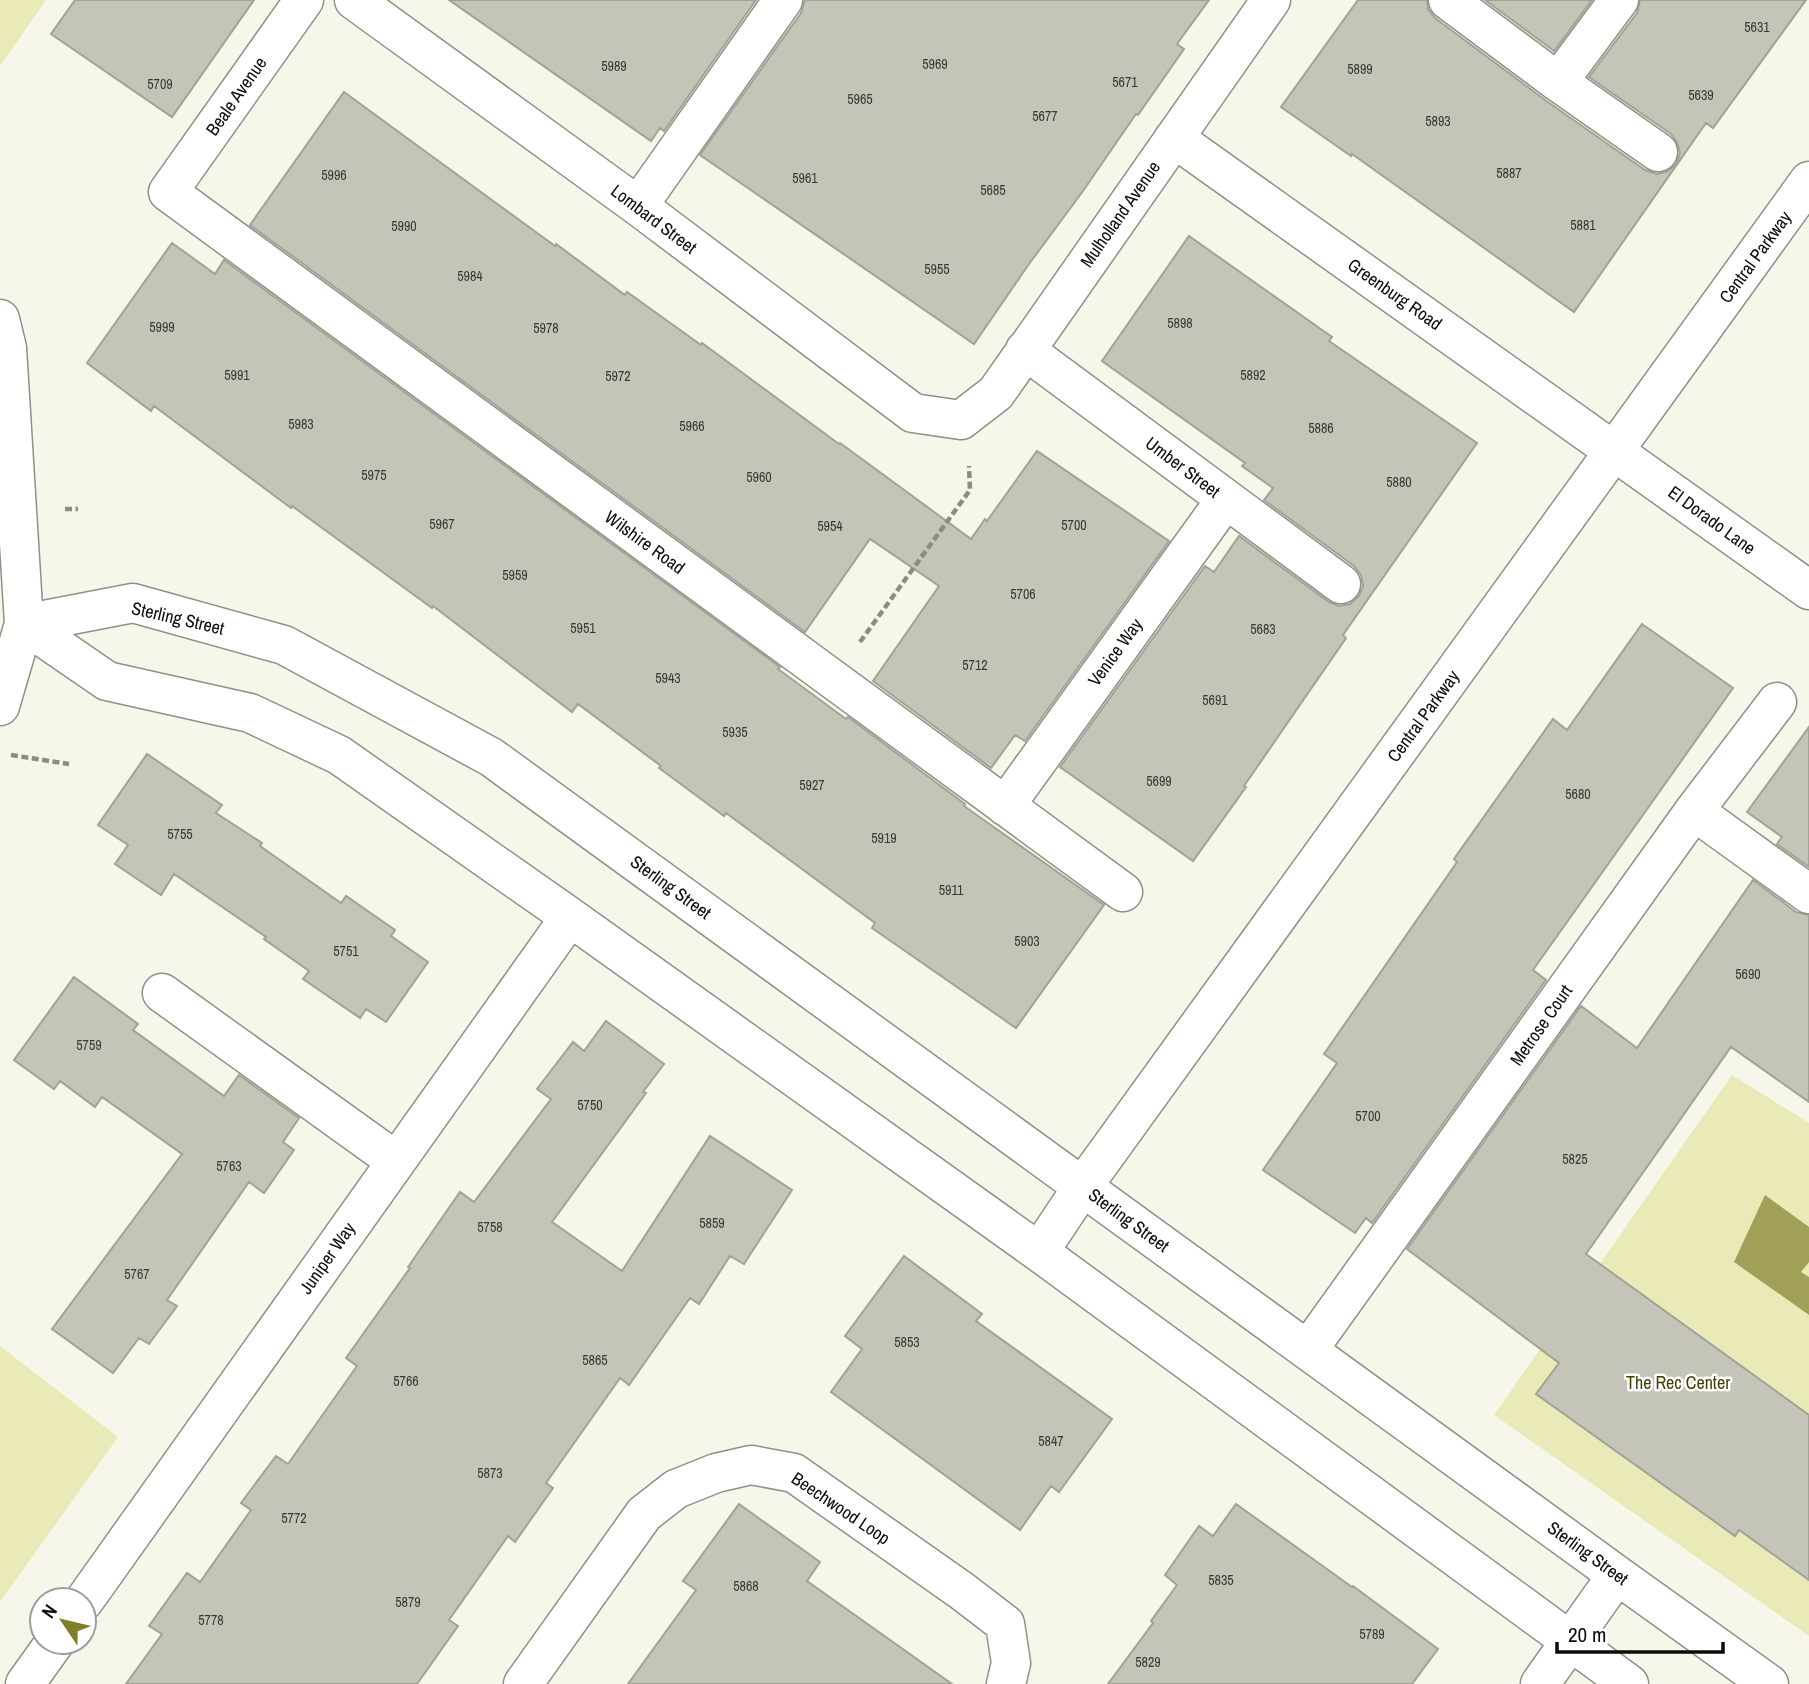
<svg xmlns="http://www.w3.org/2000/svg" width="1809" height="1684" font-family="'Archivo Narrow',sans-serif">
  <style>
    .green { fill: #e9eab8 }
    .water { fill: #a0a058 }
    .building { fill: #c4c5b8; stroke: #a2a296; stroke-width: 2 }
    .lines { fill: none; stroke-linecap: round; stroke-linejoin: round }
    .street-casing { stroke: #909085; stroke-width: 41 }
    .path { stroke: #8c8c83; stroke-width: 4.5; stroke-dasharray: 7 3.5; stroke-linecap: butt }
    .street { stroke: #fff; stroke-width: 38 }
    .labels { text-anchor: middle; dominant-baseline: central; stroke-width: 5; stroke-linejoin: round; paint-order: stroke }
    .number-label { font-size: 14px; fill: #3a3a34 }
    .street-label { font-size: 18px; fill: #0c0c08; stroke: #fff }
    .park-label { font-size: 18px; fill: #3f3e02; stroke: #fff }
  </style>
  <rect width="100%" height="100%" fill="#f6f7ea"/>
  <path class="green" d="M0 0H46L0 66Z
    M1732 1075 1809 1123V1636L1494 1415Z
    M0 1346 118 1437 0 1602Z"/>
  <path class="water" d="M1765 1195 1809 1227V1262L1801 1272 1809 1277V1315L1734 1262Z"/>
  <path class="building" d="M75 0H254L172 117 51 34Z
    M449 0H756L664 131 660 128 651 141Z
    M805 0H1209L1177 44 1184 49 1138 115 1136 114 1083 191 1029 264 974 344 700 155 801 13Z
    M1358 0H1427L1428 9 1435 18 1545 100 1645 170 1657 174 1668 171 1676 164 1680 153 1677 142 1671 134 1589 77 1637 13 1640 0H1806L1713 128 1706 123 1574 312 1352 154 1351 156 1281 107Z
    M1485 0H1592L1554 51Z
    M344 92 555 246 556 244 625 295 627 292 701 345 702 343 839 444 840 443 971 539 985 519 987 521 1037 451 1169 541 1025 741 1015 735 991 768 873 681 939 586 870 539 805 632 250 225Z
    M1189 236 1332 337 1329 341 1477 443 1343 635 1346 638 1244 786 1246 787 1193 861 1060 767 1205 566 1214 572 1239 536 1329 602 1339 606 1350 604 1359 596 1363 586 1361 575 1354 566 1264 500 1273 488 1242 466 1245 463 1102 361Z
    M172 243 215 274 224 260 780 667 778 669 846 719 848 717 965 804 964 806 1104 905 1016 1028 872 928 875 923 726 813 724 816 659 768 661 766 578 704 572 712 433 606 432 608 292 506 291 508 154 406 151 411 87 363Z
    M1642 624 1733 688 1533 970 1546 980 1372 1223 1366 1218 1355 1233 1263 1170 1337 1063 1324 1054 1457 862 1454 859 1553 719 1567 730Z
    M1809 727V867L1777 844 1782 837 1747 812Z
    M147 754 222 805 216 813 262 843 260 846 341 903 346 896 395 930 391 936 428 962 386 1022 366 1009 360 1018 303 979 309 971 264 939 266 937 174 874 161 895 115 864 128 845 98 825Z
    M1753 880 1796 912 1809 915V1102L1731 1047 1586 1254 1809 1415V1580L1739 1530 1735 1536 1536 1394 1559 1363 1407 1249 1581 1006 1637 1048Z
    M74 977 138 1024 133 1030 224 1096 239 1075 299 1118 283 1142 294 1150 264 1193 249 1182 167 1300 177 1306 149 1344 139 1338 113 1373 52 1329 182 1154 102 1097 95 1107 60 1081 54 1089 14 1060Z
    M606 1021 664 1064 643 1092 646 1093 552 1222 622 1271 710 1136 792 1190 744 1264 730 1256 699 1304 690 1298 629 1385 620 1378 546 1483 553 1488 515 1542 508 1536 449 1620 458 1626 417 1684H126L162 1634 149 1626 187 1573 200 1582 251 1510 241 1503 276 1456 288 1464 357 1366 346 1358 410 1268 408 1267 460 1192 474 1202 551 1099 537 1089 573 1042 584 1051Z
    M904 1256 982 1314 976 1321 1112 1419 1059 1492 1051 1486 1020 1530 831 1392 862 1349 845 1336Z
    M739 1504 820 1562 807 1581 952 1684H628L696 1590 683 1581Z
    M1236 1504 1352 1587 1353 1586 1438 1649 1412 1684H1108L1153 1623 1151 1621 1177 1585 1165 1575 1199 1526 1213 1536Z"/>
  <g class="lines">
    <defs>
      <path id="street" d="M304 0 168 192 1123 892
        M354 0 638 206 913 413 961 420 996 393 1271 0
        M1448 0 1558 82 1658 152
        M1558 82 1619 0
        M1174 138 1809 590
        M638 206 783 0
        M0 319 7 348 24 624 0 706
        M1025 350 1341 584
        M24 624 133 603 284 645 491 757 1617 1575 1769 1684
        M24 624 107 681 250 713 339 755 570 917 1039 1252 1629 1684
        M1005 806 1226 499
        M1694 811 1809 894
        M162 993 396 1161
        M1039 1252 1083 1186 1809 181
        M1308 1350 1694 811 1777 702
        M84 1601 570 917
        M25 1684 55 1642
        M523 1684 644 1514 676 1489 716 1473 751 1465 794 1473 962 1591 1005 1624 1011 1663 1006 1684
        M1540 1684 1617 1575"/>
    </defs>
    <use href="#street" class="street-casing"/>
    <path class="path" d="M65 509H78
      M860 642 970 490 969 466
      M11 755 69 764"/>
    <use href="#street" class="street"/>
  </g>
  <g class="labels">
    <g class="number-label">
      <text x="1757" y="27">5631</text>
      <text x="935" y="64">5969</text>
      <text x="614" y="66">5989</text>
      <text x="1360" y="69">5899</text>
      <text x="1125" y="82">5671</text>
      <text x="160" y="84">5709</text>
      <text x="1701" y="95">5639</text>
      <text x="860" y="99">5965</text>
      <text x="1045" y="116">5677</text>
      <text x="1438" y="121">5893</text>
      <text x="1509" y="173">5887</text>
      <text x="334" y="175">5996</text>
      <text x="805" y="178">5961</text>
      <text x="993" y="190">5685</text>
      <text x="1583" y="225">5881</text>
      <text x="404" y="226">5990</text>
      <text x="937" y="269">5955</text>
      <text x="470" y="276">5984</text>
      <text x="1180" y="323">5898</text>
      <text x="162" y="327">5999</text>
      <text x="546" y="328">5978</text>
      <text x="237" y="375">5991</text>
      <text x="1253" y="375">5892</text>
      <text x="618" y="376">5972</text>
      <text x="301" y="424">5983</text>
      <text x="692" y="426">5966</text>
      <text x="1321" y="428">5886</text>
      <text x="374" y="475">5975</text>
      <text x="759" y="477">5960</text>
      <text x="1399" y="482">5880</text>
      <text x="442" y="524">5967</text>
      <text x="1074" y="525">5700</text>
      <text x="830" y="526">5954</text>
      <text x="515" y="575">5959</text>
      <text x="1023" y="594">5706</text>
      <text x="583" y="628">5951</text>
      <text x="1263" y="629">5683</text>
      <text x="975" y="665">5712</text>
      <text x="668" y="678">5943</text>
      <text x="1215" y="700">5691</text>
      <text x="735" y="732">5935</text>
      <text x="1159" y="781">5699</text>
      <text x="812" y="785">5927</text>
      <text x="1578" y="794">5680</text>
      <text x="180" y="834">5755</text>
      <text x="884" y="838">5919</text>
      <text x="951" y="890">5911</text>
      <text x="1027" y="941">5903</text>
      <text x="346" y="951">5751</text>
      <text x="1748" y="974">5690</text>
      <text x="89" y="1045">5759</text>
      <text x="590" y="1105">5750</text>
      <text x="1368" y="1116">5700</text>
      <text x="1575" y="1159">5825</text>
      <text x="229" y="1166">5763</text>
      <text x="712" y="1223">5859</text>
      <text x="490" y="1227">5758</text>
      <text x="137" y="1274">5767</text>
      <text x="907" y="1342">5853</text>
      <text x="595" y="1360">5865</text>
      <text x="406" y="1381">5766</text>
      <text x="1051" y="1441">5847</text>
      <text x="490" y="1473">5873</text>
      <text x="294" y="1518">5772</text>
      <text x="1221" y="1580">5835</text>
      <text x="746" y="1586">5868</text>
      <text x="408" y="1602">5879</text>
      <text x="211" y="1620">5778</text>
      <text x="1372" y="1634">5789</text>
      <text x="1148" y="1662">5829</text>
    </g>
    <g class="street-label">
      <text transform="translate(236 96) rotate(-55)">Beale Avenue</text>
      <text transform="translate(1120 214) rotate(-55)">Mulholland Avenue</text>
      <text transform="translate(654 219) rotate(37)">Lombard Street</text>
      <text transform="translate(1755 257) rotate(-54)">Central Parkway</text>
      <text transform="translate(1395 294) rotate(35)">Greenburg Road</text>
      <text transform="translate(1183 467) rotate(37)">Umber Street</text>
      <text transform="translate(1712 520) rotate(36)">El Dorado Lane</text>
      <text transform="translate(645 542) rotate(36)">Wilshire Road</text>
      <text transform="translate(178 618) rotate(13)">Sterling Street</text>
      <text transform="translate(1115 652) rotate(-54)">Venice Way</text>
      <text transform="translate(1423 716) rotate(-54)">Central Parkway</text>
      <text transform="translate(671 887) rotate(36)">Sterling Street</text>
      <text transform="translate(1541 1025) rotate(-55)">Metrose Court</text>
      <text transform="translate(1129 1220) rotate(36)">Sterling Street</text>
      <text transform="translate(327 1258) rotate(-55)">Juniper Way</text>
      <text transform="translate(841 1508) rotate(34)">Beechwood Loop</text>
      <text transform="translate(1588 1553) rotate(36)">Sterling Street</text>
    </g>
    <g class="park-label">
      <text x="1678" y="1382">The Rec Center</text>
    </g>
  </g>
  <g transform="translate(63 1621) rotate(305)"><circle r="33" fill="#ffffff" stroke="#9e9e9c" stroke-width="2"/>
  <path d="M0-5L12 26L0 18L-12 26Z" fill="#807f28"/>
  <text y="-10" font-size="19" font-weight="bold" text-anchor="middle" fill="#0c0c08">N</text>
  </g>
  <path d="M1557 1642v10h166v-10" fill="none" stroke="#0c0c08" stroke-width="3.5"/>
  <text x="1568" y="1642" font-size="21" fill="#0c0c08" stroke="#ffffff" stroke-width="5" paint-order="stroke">20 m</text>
</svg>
